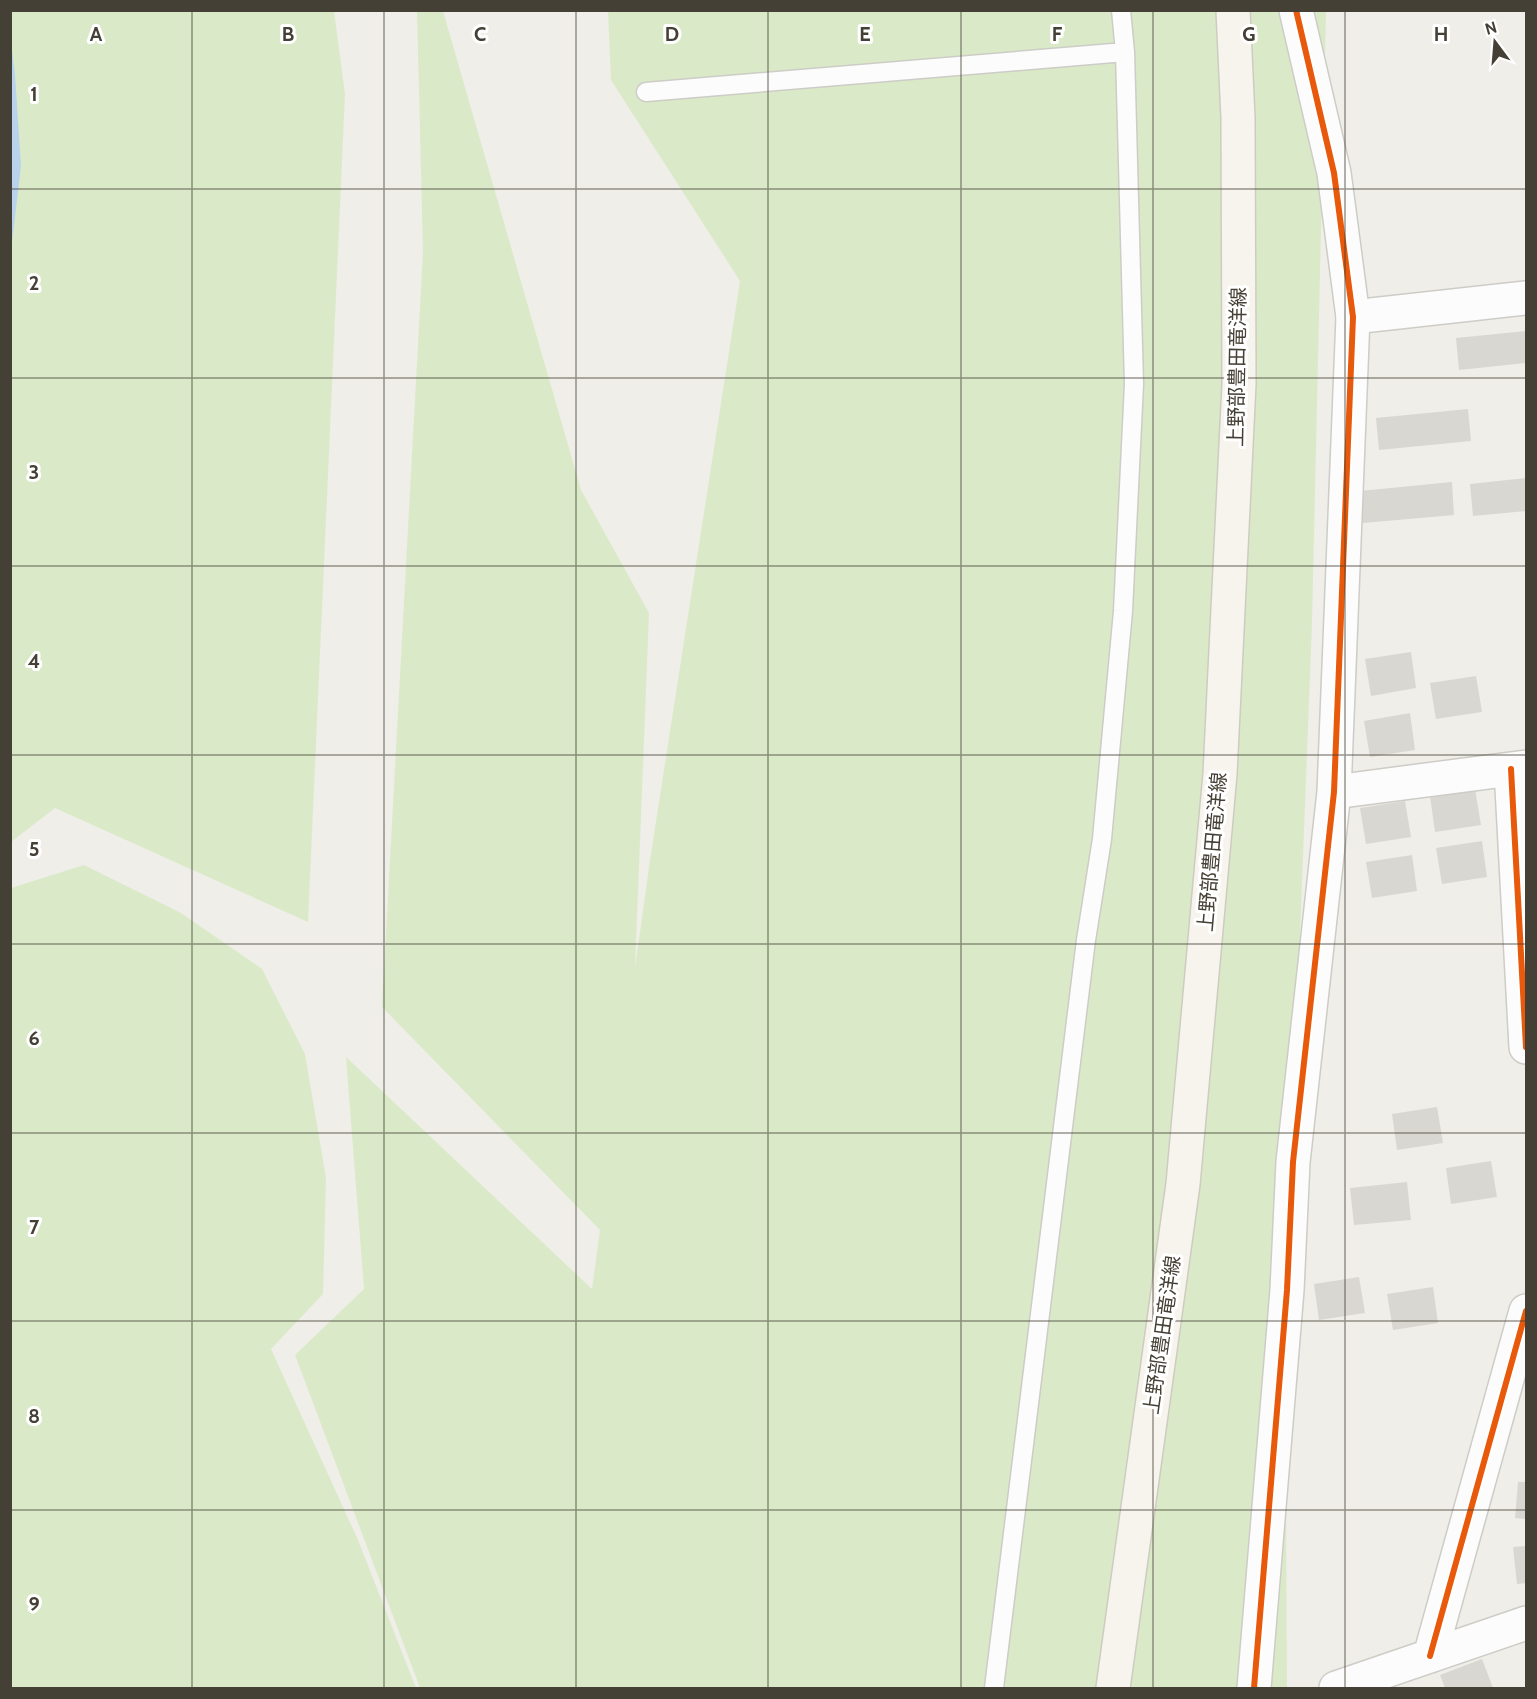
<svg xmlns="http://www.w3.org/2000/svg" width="1537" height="1699" font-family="Cabin,'Noto Sans JP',sans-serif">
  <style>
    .green { fill: #daeac9 }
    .water { fill: #b9d3ec }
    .building { fill: #d9d7d1 }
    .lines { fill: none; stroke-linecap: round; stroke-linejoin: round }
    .service-casing { stroke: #cdccc6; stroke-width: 21 }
    .minor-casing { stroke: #cdccc6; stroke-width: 36 }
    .tertiary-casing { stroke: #cdccc6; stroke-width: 36 }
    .secondary-casing { stroke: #ceccc0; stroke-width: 36 }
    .service { stroke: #fdfcfc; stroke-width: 18 }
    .minor { stroke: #fdfcfc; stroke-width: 33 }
    .tertiary { stroke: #fdfcfc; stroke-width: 33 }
    .secondary { stroke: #f6f4ed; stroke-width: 33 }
    .cycleway-casing { stroke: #fff; stroke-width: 10 }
    .cycleway { stroke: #e8590c; stroke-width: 6 }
    .grid { fill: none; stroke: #454035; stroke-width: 1.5; stroke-opacity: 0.55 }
    .labels { text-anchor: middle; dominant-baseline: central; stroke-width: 6; stroke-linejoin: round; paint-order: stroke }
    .street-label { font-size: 20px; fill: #454035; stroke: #fff }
    .grid-label { font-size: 20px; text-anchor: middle; font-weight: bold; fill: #454035; stroke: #fff; stroke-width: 6; stroke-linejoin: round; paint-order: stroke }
  </style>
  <rect width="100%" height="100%" fill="#efeee8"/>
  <path class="green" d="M11 11H334L345 94 308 922 55 808 11 842Z
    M417 11H443L581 490 649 613 635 968 650 860 740 281 611 80 608 11H1326L1312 623 1285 1324 1287 1688H420L295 1355 364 1289 346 1057 592 1289 600 1230 382 1007 423 252Z
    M84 865 181 913 262 969 305 1054 326 1178 323 1294 271 1349 358 1540 416 1688H11V888Z"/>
  <path class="water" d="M11 42 15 74 21 166 11 251Z"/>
  <path class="building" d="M1526 331V363L1459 370 1456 338Z
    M1468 409 1471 441 1379 450 1376 418Z
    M1526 478V511L1473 516 1470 484Z
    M1452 482 1454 515 1363 523 1360 491Z
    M1411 652 1416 688 1371 696 1365 659Z
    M1476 676 1482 712 1436 719 1430 683Z
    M1410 713 1415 750 1370 757 1364 721Z
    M1475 789 1481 825 1435 832 1430 796Z
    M1405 801 1411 837 1366 844 1360 808Z
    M1482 841 1487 877 1442 884 1436 848Z
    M1412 855 1417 891 1372 898 1366 862Z
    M1437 1107 1443 1143 1397 1150 1392 1114Z
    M1491 1161 1497 1197 1451 1204 1446 1168Z
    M1407 1182 1411 1220 1354 1225 1350 1188Z
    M1359 1277 1365 1313 1319 1320 1314 1284Z
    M1433 1287 1438 1323 1393 1330 1387 1294Z
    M1518 1482H1526V1519L1515 1518Z
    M1526 1546V1583L1517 1584 1513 1547Z
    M1482 1659 1493 1688H1445L1440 1675Z"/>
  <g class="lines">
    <defs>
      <path id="service" d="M646 92 1125 52
        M994 1688 1086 940 1102 839 1123 611 1134 384 1125 52 1121 10"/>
      <path id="minor" d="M1511 769 1526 1047
        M1334 792 1526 767
        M1430 1656 1526 1311
        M1254 1688 1287 1290 1293 1162 1334 792 1353 317 1334 173 1296 10
        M1336 1688 1526 1623"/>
      <path id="tertiary" d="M1353 317 1526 298"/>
      <path id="secondary" d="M1113 1688 1183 1184 1220 774 1239 384 1238 118 1233 10"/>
    </defs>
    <use href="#service" class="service-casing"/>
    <use href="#minor" class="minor-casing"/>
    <use href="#tertiary" class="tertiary-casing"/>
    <use href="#secondary" class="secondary-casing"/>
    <use href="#service" class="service"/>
    <use href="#minor" class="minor"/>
    <use href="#tertiary" class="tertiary"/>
    <use href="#secondary" class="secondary"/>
    <defs>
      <path id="cycleway" d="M1511 769 1526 1047
        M1430 1656 1526 1311
        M1254 1688 1287 1290 1293 1162 1334 792 1353 317 1334 173 1296 10"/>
    </defs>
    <use href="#cycleway" class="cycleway-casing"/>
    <use href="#cycleway" class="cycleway"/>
  </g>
  <path class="grid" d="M192 10V1688M384 10V1688M576 10V1688M768 10V1688M961 10V1688M1153 10V1688M1345 10V1688M10 189H1526M10 378H1526M10 566H1526M10 755H1526M10 944H1526M10 1133H1526M10 1321H1526M10 1510H1526"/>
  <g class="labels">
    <g class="street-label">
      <text transform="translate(1237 367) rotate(-89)">上野部豊田竜洋線</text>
      <text transform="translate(1212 852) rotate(-85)">上野部豊田竜洋線</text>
      <text transform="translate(1162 1335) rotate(-82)">上野部豊田竜洋線</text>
    </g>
  </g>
  <g class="grid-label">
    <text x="96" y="41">A</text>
    <text x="288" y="41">B</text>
    <text x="480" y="41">C</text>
    <text x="672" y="41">D</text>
    <text x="865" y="41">E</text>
    <text x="1057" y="41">F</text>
    <text x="1249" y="41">G</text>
    <text x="1441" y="41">H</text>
    <text x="34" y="101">1</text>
    <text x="34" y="290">2</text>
    <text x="34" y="479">3</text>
    <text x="34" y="668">4</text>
    <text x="34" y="856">5</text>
    <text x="34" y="1045">6</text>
    <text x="34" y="1234">7</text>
    <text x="34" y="1423">8</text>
    <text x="34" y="1611">9</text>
  </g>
  <rect width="1537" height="1699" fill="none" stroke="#454035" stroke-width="24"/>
  <g transform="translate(1495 42) rotate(344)" stroke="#ffffff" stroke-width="4.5" paint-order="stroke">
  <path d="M0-4.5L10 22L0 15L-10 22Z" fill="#454035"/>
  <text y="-9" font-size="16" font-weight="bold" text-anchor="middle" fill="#454035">N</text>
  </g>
</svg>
